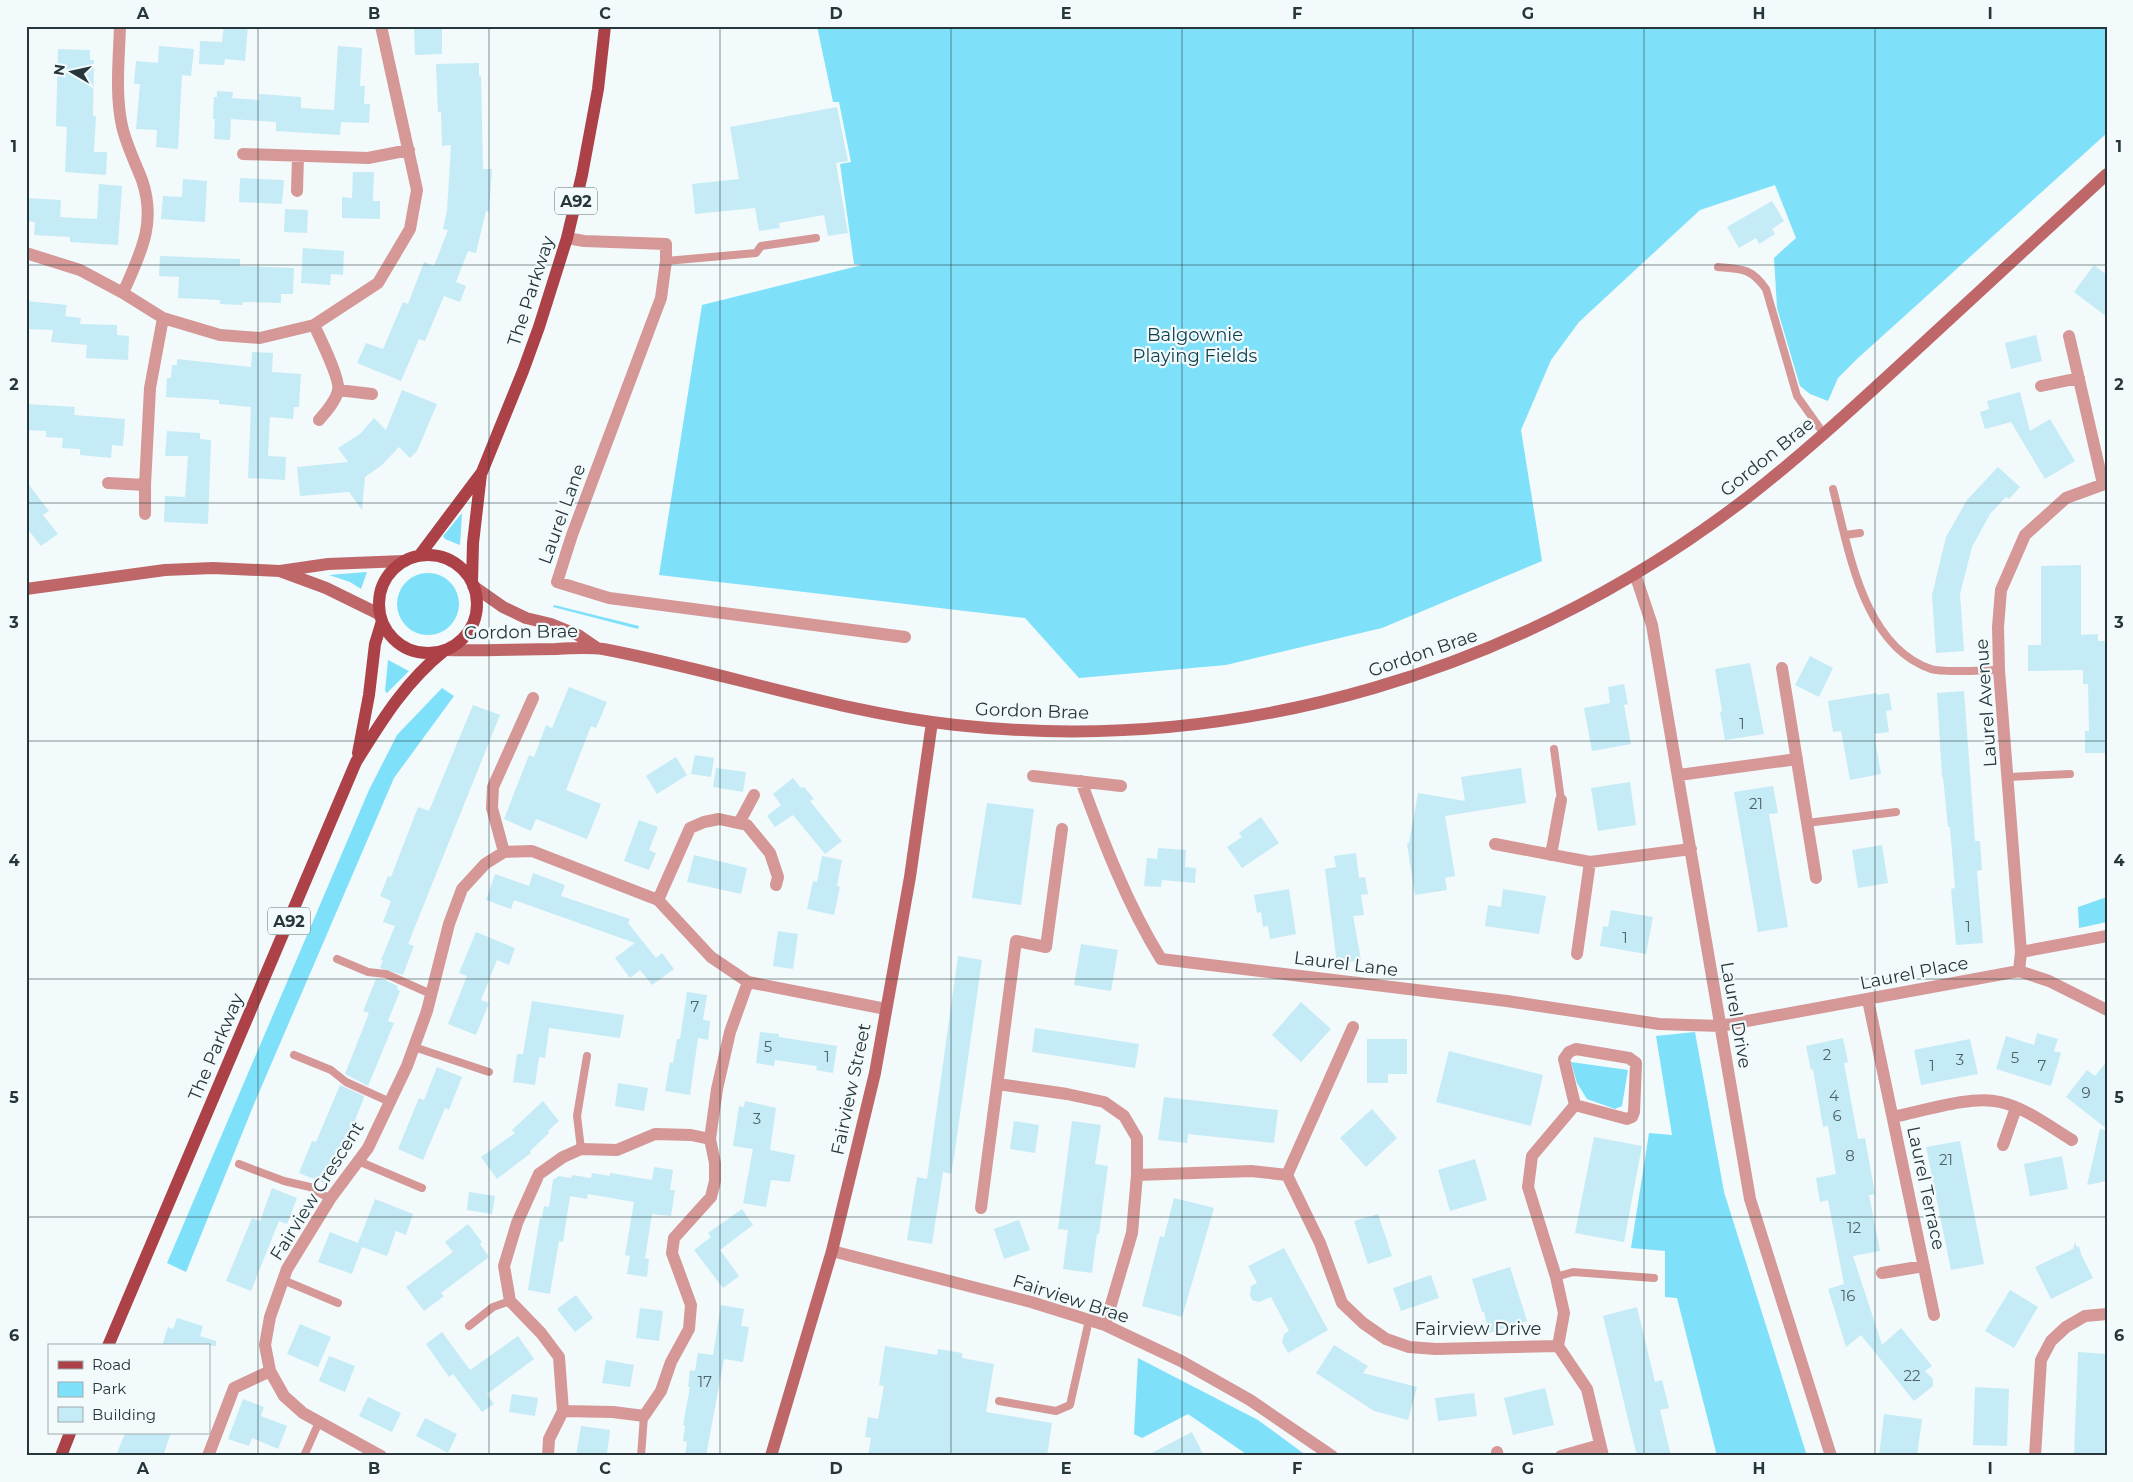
<svg xmlns="http://www.w3.org/2000/svg" width="2133" height="1482" font-family="Montserrat,sans-serif">
  <style>
    .green { fill: #7fe0fa }
    .building { fill: #c5ebf6 }
    .lines { fill: none; stroke-linecap: round; stroke-linejoin: round }
    .lane { stroke: #d59897; stroke-width: 8 }
    .street { stroke: #d59897; stroke-width: 12 }
    .secondary { stroke: #bf6768; stroke-width: 12 }
    .primary { stroke: #ac4247; stroke-width: 12 }
    .grid { fill: none; stroke: #26363a; stroke-width: 1; stroke-opacity: 0.55 }
    .labels { text-anchor: middle; dominant-baseline: central; stroke-width: 4.5; stroke-linejoin: round; paint-order: stroke }
    .number-label { font-size: 15px; fill: #4e6369 }
    .shield { fill: #f2fafc; stroke: #637174; stroke-width: 1 }
    .shield-label { font-size: 16px; font-weight: bold; fill: #26363a }
    .street-label { font-size: 18px; fill: #26363a; stroke: #f2fafc }
    .park-label { font-size: 18px; fill: #0e3f4b; stroke: #f2fafc }
    .neatline { fill: none; stroke: #26363a; stroke-width: 2 }
    .grid-label { font-size: 16px; text-anchor: middle; font-weight: bold; fill: #26363a }
  </style>
  <rect width="100%" height="100%" fill="#f2fafc"/>
  <path class="green" d="M817 26H2107V133L1857 359 1838 378 1828 401 1810 394 1800 386 1777 308 1774 258 1796 238 1775 185 1700 210 1579 322 1551 360 1521 430 1542 561 1382 628 1226 665 1079 678 1025 618 659 575 702 305 862 265 854 264 840 164 851 162 839 102H833Z
    M462 513 460 545 445 539 443 536Z
    M367 572 361 589 350 582 329 575Z
    M397 604a31 31 0 1 1 62 0a31 31 0 1 1-62 0Z
    M554 605 639 626 638 629 553 607Z
    M388 660 409 671 387 693 385 691Z
    M442 688 454 696 394 778 254 1104 186 1272 167 1263 369 790 397 735Z
    M2107 897V922L2079 928 2078 907Z
    M1695 1032 1724 1192 1807 1456H1717L1677 1298 1665 1297V1251L1631 1248 1649 1133 1672 1135 1656 1036Z
    M1571 1062 1628 1070 1622 1106 1615 1109 1587 1099 1577 1083Z
    M1138 1358 1258 1420 1307 1456H1249L1188 1414 1142 1438 1134 1434Z"/>
  <path class="building" d="M224 26H248L245 61 225 59 224 65 199 64 200 41 222 42Z
    M414 26H442V54L415 55Z
    M159 46 194 49 191 76 182 75 178 149 156 147 157 130 136 129 140 84H134L136 61 158 63Z
    M338 46 362 48 360 86H365L364 104H370L369 123 341 122 340 135 276 131V122L231 119 230 140 214 139 215 119H213L214 97H217V91L233 92 232 98 259 100V94L301 97V108L334 110Z
    M58 49 90 50V60H94L93 116H96L94 152H107L106 175 65 172 67 127 56 126Z
    M479 63V76H481L483 169H492L489 212 486 211 476 253 468 251 456 282 466 286 460 302 444 296 425 341 419 339 401 381 357 363 366 343 383 349 403 302 408 304 424 262 434 266 448 230 443 229 447 211 451 145 442 146 441 112H438L436 64Z
    M837 107 848 161 836 163 848 233 828 236 824 215 779 223 780 228 759 231 755 208 695 214 692 184 739 179 730 127Z
    M353 172H374L373 201H380V219L342 218V197L352 198Z
    M240 178 284 180 282 204 239 202Z
    M183 179 207 181 205 222 161 219 163 196 182 197Z
    M99 184 122 186 118 245 70 242V237L34 235 35 222 26 221V198L61 200 60 217 97 219Z
    M1772 201 1784 221 1772 229 1775 234 1759 244 1756 238 1739 248 1727 227Z
    M285 209 308 210 307 233 284 232Z
    M303 248 344 251 343 275 331 274 330 285 301 283Z
    M160 256 240 259V266L294 268 293 294H281V303L243 302 242 305 220 304V300L178 298 179 277 159 276Z
    M2094 265 2107 275V317L2074 292Z
    M26 301 67 305 65 316 81 318 80 324 117 325V335L129 336 128 360 86 358 87 345 51 342 53 330 26 329Z
    M2036 335 2042 361 2011 369 2005 343Z
    M252 352 273 353 272 372 301 374 299 407H294L293 419 270 417 268 456 286 457 285 480 248 478 251 407 219 404V400L166 397 167 378H171L172 365H177V359L251 367Z
    M402 390 437 404 417 451 410 458 399 447 382 465 365 477 362 510 349 492 300 496 297 467 348 462 338 448 360 434 374 418 386 430Z
    M2020 392 2030 431 2050 419 2075 461 2045 479 2011 422 1985 429 1980 412 1989 409 1987 401Z
    M26 404 75 407 74 415 125 419 123 446 112 445 111 458 80 455V449L62 448 63 438 46 437V431L26 430Z
    M167 431 200 433V439L211 440 208 524 164 522 165 496 185 497 188 456H165Z
    M1998 467 2020 487 2009 499 2006 497 1990 514 1972 547 1960 594 1964 651 1936 653 1932 595 1946 537 1967 500Z
    M26 481 49 511 43 515 58 534 41 546 26 527Z
    M2081 565V635L2098 634V641H2107V753H2085V731H2089L2088 684H2083V670L2028 671V645H2041V566Z
    M1810 656 1833 668 1819 697 1795 685Z
    M1750 663 1764 734 1725 740 1720 712 1722 711 1715 669Z
    M1624 684 1628 704 1624 705 1631 744 1592 751 1584 708 1610 703 1608 687Z
    M569 687 607 702 596 728 591 726 566 790 601 804 587 839 536 819 531 831 504 819 529 755 534 757 546 725 552 728Z
    M1964 691 1975 841H1980L1982 870 1977 871 1983 943 1956 945 1951 889 1955 888 1950 827H1948L1943 777H1942L1937 693Z
    M1877 693V695L1889 693 1892 710 1886 711 1889 732 1874 734 1881 774 1850 780 1841 731 1833 732 1828 701Z
    M473 705 500 715 408 944 414 946 403 975 380 968 383 961 381 960 395 926 383 922 391 901 380 896 388 876 391 877 418 807 429 811Z
    M695 755 714 758 711 777 691 774Z
    M676 757 687 775 657 794 646 776Z
    M716 768 746 772 743 792 713 787Z
    M1521 768 1526 803 1445 816 1455 876 1445 878 1447 890 1415 895 1407 844 1409 843 1418 793 1465 801 1461 777Z
    M793 778 801 788 804 787 814 799 810 801 842 841 825 854 793 815 775 827 767 816 781 805 773 794Z
    M1630 782 1636 825 1598 831 1591 788Z
    M1773 786 1778 813 1769 814 1788 927 1758 932 1734 792Z
    M987 803 1034 809 1021 905 972 898Z
    M1261 817 1279 843 1242 868 1227 847 1242 837 1239 833Z
    M639 820 658 827 649 850 656 853 649 870 624 861Z
    M1882 845 1888 883 1858 888 1852 850Z
    M1158 848 1186 850 1185 867 1196 868 1195 883 1162 880 1161 887 1144 886 1147 858 1157 859Z
    M1356 853 1359 878 1365 877 1368 894 1361 895 1364 915 1353 916 1361 960 1337 964 1325 869 1336 867 1334 856Z
    M694 855 747 868 741 894 687 882Z
    M822 856 842 860 837 886 840 887 834 915 807 909 813 881 817 882Z
    M533 873 565 885 561 896 630 919 628 923 656 958 662 953 674 969 652 985 640 970 630 978 615 958 635 943 514 900 511 909 486 900 495 874 529 886Z
    M1289 889 1296 934 1270 939 1268 926 1263 927 1261 912 1257 913 1254 895Z
    M1503 889 1546 896 1539 934 1485 926 1488 905 1501 907Z
    M1611 910 1653 917 1646 954 1600 946 1603 926 1608 927Z
    M778 931 798 934 793 969 773 966Z
    M476 932 515 948 509 965 497 960 481 1000 489 1003 476 1035 448 1024 467 976 459 973Z
    M1081 944 1118 950 1111 991 1074 985Z
    M958 956 982 960 954 1157 951 1174 943 1172 932 1244 907 1240 917 1177 927 1179Z
    M376 979 385 980 398 986 397 989 400 991 388 1021 394 1023 368 1086 345 1074 369 1013 363 1011Z
    M687 992 707 995 703 1020 710 1021 708 1040 698 1038 690 1095 665 1091 670 1062 673 1063 677 1039H680Z
    M532 1001 624 1015 620 1038 549 1028 545 1058 539 1057 535 1085 513 1082 517 1054H523Z
    M1301 1002 1331 1029 1301 1062 1272 1035Z
    M1035 1028 1139 1044 1135 1068 1032 1052Z
    M760 1032 779 1034V1037L837 1046 833 1073 816 1070 817 1066 775 1060 774 1066 756 1063Z
    M2037 1033 2058 1039 2054 1051 2061 1053 2051 1086 1996 1069 2006 1036 2034 1045Z
    M1843 1038 1848 1062 1844 1063 1858 1139 1865 1138 1875 1194 1869 1195 1880 1251 1853 1256 1882 1345 1901 1328 1932 1366 1925 1371 1933 1379V1386L1914 1401 1861 1335 1846 1347 1828 1289 1844 1284 1828 1200 1820 1202 1816 1178 1836 1174 1828 1126 1823 1127 1813 1069 1811 1070 1806 1046Z
    M1367 1039H1407V1074H1388V1083H1367Z
    M1970 1039 1978 1074 1921 1085 1914 1050Z
    M1449 1051 1543 1075 1531 1126 1436 1102Z
    M2107 1061V1129L2066 1097 2087 1070 2095 1076Z
    M437 1067 462 1077 449 1110 445 1108 423 1160 398 1149 419 1098 424 1100Z
    M618 1083 648 1088 644 1111 615 1106Z
    M340 1085 364 1096 363 1100 342 1153 338 1151 324 1183 299 1173 312 1141 316 1142Z
    M1164 1097 1278 1110 1274 1143 1188 1134 1187 1143 1158 1140Z
    M543 1101 559 1121 548 1131 549 1133 530 1151 531 1153 497 1179 481 1157 515 1133 512 1130Z
    M745 1101 776 1108 770 1150 795 1155 790 1182 771 1180 766 1207 743 1203 753 1149 733 1146 739 1106 744 1107Z
    M1372 1109 1397 1138 1366 1167 1340 1138Z
    M1014 1121 1039 1125 1035 1153 1010 1149Z
    M1072 1121 1101 1125 1095 1164 1108 1166 1099 1234H1097L1092 1273 1063 1269 1068 1230 1058 1229Z
    M2100 1129 2107 1130V1181L2087 1185Z
    M1594 1137 1642 1146 1624 1242 1575 1233Z
    M1960 1141 1984 1264 1951 1270 1926 1147Z
    M2062 1156 2068 1189 2030 1196 2024 1164Z
    M1475 1159 1487 1200 1450 1211 1438 1170Z
    M654 1167 673 1170 670 1190H675L671 1216 652 1214 645 1258 634 1256 649 1259 647 1277 627 1274 630 1256 625 1255 634 1202 588 1194 587 1199 570 1196 563 1242 559 1241 550 1294 528 1290 540 1218H542L544 1206 549 1207 553 1180 559 1176 571 1178 572 1175 591 1178 592 1173 610 1176V1173L652 1180Z
    M272 1188 297 1198 287 1224 279 1221 251 1291 226 1281 252 1218 260 1221Z
    M469 1192 495 1196 492 1214 467 1210Z
    M1174 1198 1214 1208 1182 1317 1142 1306 1160 1236 1164 1237Z
    M375 1199 413 1214 406 1235 396 1231 387 1256 362 1247 352 1274 318 1262 330 1232 358 1243Z
    M742 1209 753 1225 720 1250 739 1276 723 1288 694 1250 711 1237 708 1233Z
    M1378 1214 1392 1256 1368 1264 1354 1221Z
    M1019 1220 1030 1250 1004 1259 994 1229Z
    M468 1224 482 1242 480 1244 489 1257 441 1293 444 1296 424 1311 406 1287 453 1252 445 1242Z
    M2075 1242 2077 1247 2079 1246 2081 1254 2093 1278 2051 1299 2035 1267 2073 1249Z
    M1284 1248 1328 1330 1288 1353 1282 1342 1284 1334 1289 1331 1271 1297 1259 1302 1252 1300 1250 1295 1251 1286 1257 1283 1248 1266Z
    M1510 1267 1527 1321 1489 1333 1484 1312H1482L1472 1279Z
    M1431 1275 1439 1298 1401 1311 1393 1288Z
    M2010 1290 2038 1307 2014 1348 1985 1331Z
    M576 1295 593 1318 575 1332 557 1309Z
    M721 1305 744 1309 741 1326 749 1327 743 1362 724 1359 706 1456H685L687 1442 683 1441 685 1426 683 1425 690 1387H688L690 1370 695 1371 698 1353 713 1355Z
    M1637 1307 1655 1382 1662 1380 1669 1408 1660 1410 1671 1456H1637L1603 1316Z
    M640 1308 663 1311 659 1341 636 1338Z
    M177 1318 203 1326 200 1336 216 1341V1346H162L168 1327 173 1329Z
    M300 1324 331 1337 318 1367 287 1354Z
    M442 1332 470 1370 518 1336 534 1359 487 1394 494 1404 482 1412 453 1374 449 1377 426 1344Z
    M1334 1345 1368 1366 1363 1373 1417 1387 1408 1420 1374 1411 1316 1373Z
    M885 1346 937 1355 938 1349 962 1353V1358L994 1364 986 1412 1052 1423 1047 1456H868L871 1438 865 1437 868 1417 878 1419 884 1386 879 1385Z
    M2078 1352 2107 1354V1456H2074Z
    M329 1356 355 1366 345 1392 319 1381Z
    M606 1360 634 1365 630 1387 602 1383Z
    M1975 1387 2009 1389 2007 1446 1973 1445Z
    M1545 1388 1554 1425 1513 1435 1504 1398Z
    M1474 1393 1477 1416 1438 1421 1435 1398Z
    M512 1394 538 1398 535 1416 509 1412Z
    M368 1397 401 1413 392 1432 359 1416Z
    M243 1399 264 1407 261 1416 287 1426 278 1449 252 1438 249 1446 228 1439Z
    M1884 1414 1922 1419 1917 1456H1879Z
    M425 1418 457 1434 448 1453 416 1436Z
    M581 1426 610 1430 607 1454 599 1453V1456H576Z
    M1192 1432 1204 1456H1146Z
    M125 1433H171L163 1456H116Z"/>
  <g class="lines">
    <path class="lane" d="M666 261 756 253 761 246 816 238
      M1718 267C1742 269 1751 268 1766 289L1797 396 1824 434
      M1833 489C1849 550 1863 646 1931 669 1942 673 1985 670 1999 670
      M1845 535 1860 533
      M1554 749 1561 800
      M2009 777 2070 774
      M1807 823 1896 812
      M337 959 368 972 386 974 431 994
      M414 1047 489 1072
      M294 1055 331 1070 346 1082 390 1102
      M581 1149 577 1116 587 1056
      M358 1161 422 1188
      M239 1164 284 1181 310 1187 330 1199
      M1556 1277 1573 1272 1654 1278
      M283 1280 338 1303
      M469 1326 493 1307 510 1301
      M999 1401 1056 1411 1070 1405 1089 1320
      M304 1456 319 1422
      M641 1456 644 1416"/>
    <path class="street" d="M120 26C119 59 115 94 122 126 126 144 135 162 142 180 157 224 140 254 123 293
      M243 154 368 158 409 150
      M297 191 298 156
      M567 238 584 241 666 244V261L661 298 572 535 557 582 609 598 905 637
      M26 253 80 270 123 293 163 318 220 335 260 338 314 325 378 283 410 229 417 190 381 26
      M314 325C320 338 341 380 338 391 335 402 326 412 319 420
      M2069 336 2103 484
      M2041 386 2079 378
      M338 390 372 394
      M108 483 145 485 150 388 163 318
      M145 514V485
      M1635 574 1652 625 1750 1199 1831 1456
      M1782 668 1816 878
      M1679 775 1797 759
      M1033 776 1121 786
      M1081 781C1103 841 1127 904 1161 959L1507 1001 1659 1024 1720 1026 2019 971 2049 981 2107 1010
      M739 823 754 795
      M1495 844 1590 862 1691 849
      M504 852 492 808 493 787 533 698
      M1551 855 1561 800
      M658 900 690 828 704 822 719 819 747 825 770 853 778 877 776 885
      M2021 952 2107 936
      M1577 954 1590 862
      M2019 971 2021 952 1999 670 1998 627 2001 590 2025 535 2066 498 2107 483
      M1868 1000 1934 1315
      M1576 1049 1629 1058 1636 1063 1634 1112 1632 1117 1627 1119 1575 1105 1564 1059 1569 1052Z
      M998 1084 1067 1094 1104 1102 1124 1116 1137 1138V1175L1132 1233 1105 1325
      M1575 1105 1532 1156 1528 1187 1556 1277 1564 1313 1558 1346 1587 1389 1603 1456
      M1893 1117C1923 1111 1971 1095 2000 1102 2026 1108 2049 1126 2072 1140
      M2003 1145 2016 1108
      M1137 1175 1251 1171 1287 1175 1320 1243 1342 1303 1363 1323 1386 1339 1409 1347 1436 1349 1558 1346
      M1287 1175 1353 1027
      M981 1208 1016 941 1046 947 1062 829
      M832 1251 1031 1302 1105 1325 1181 1361 1250 1400 1332 1456
      M1882 1273 1924 1266
      M563 1411 613 1412 644 1416 661 1391 671 1362 689 1329 691 1305 672 1253 674 1238 711 1197 715 1181V1163L710 1139 717 1089 730 1032 748 982
      M1497 1452 1498 1456
      M208 1456 234 1388 270 1371
      M381 1456 303 1413 284 1396 270 1371 265 1345 270 1317 287 1269 330 1199 368 1148 407 1066 427 1011 449 924 462 889 485 864 504 852 532 851 658 900 711 957 748 982 886 1009
      M548 1456 549 1439 563 1411 559 1357 541 1333 510 1301 504 1266 517 1223 539 1174 563 1157 581 1149 617 1150 655 1134 691 1135 710 1139
      M1561 1456 1600 1445
      M2035 1456 2041 1360 2051 1341 2066 1327 2085 1316 2107 1314"/>
    <path class="secondary" d="M280 571 326 588 379 614
      M473 586 503 607 526 618 551 624 578 635 597 648
      M26 589 165 570 213 568 280 571 328 564 404 561
      M445 650C482 651 519 649 556 649 571 648 588 647 603 649 721 671 836 712 956 725 1241 756 1522 671 1748 497 1802 455 1852 409 1902 363 1971 300 2039 237 2107 174
      M771 1456 832 1251 875 1073 910 877 932 722"/>
    <path class="primary" d="M379 604a49 49 0 1 1 98 0a49 49 0 1 1-98 0Z
      M419 556 482 472 523 371 539 327 567 238 582 175 598 89 605 26
      M472 582 473 543 481 474
      M358 753 369 695 375 644 382 621
      M108 1346 356 762C382 720 405 682 445 650
      M61 1456 70 1433"/>
  </g>
  <path class="grid" d="M258 26V1456M489 26V1456M720 26V1456M951 26V1456M1182 26V1456M1413 26V1456M1644 26V1456M1875 26V1456M26 265H2107M26 503H2107M26 741H2107M26 979H2107M26 1217H2107"/>
  <g class="labels">
    <g class="number-label">
      <text x="1742" y="723">1</text>
      <text x="1756" y="803">21</text>
      <text x="1968" y="926">1</text>
      <text x="1625" y="937">1</text>
      <text x="695" y="1006">7</text>
      <text x="768" y="1046">5</text>
      <text x="1827" y="1054">2</text>
      <text x="827" y="1056">1</text>
      <text x="2015" y="1057">5</text>
      <text x="1960" y="1059">3</text>
      <text x="1932" y="1065">1</text>
      <text x="2042" y="1065">7</text>
      <text x="2086" y="1092">9</text>
      <text x="1834" y="1095">4</text>
      <text x="1837" y="1115">6</text>
      <text x="757" y="1118">3</text>
      <text x="1850" y="1155">8</text>
      <text x="1946" y="1159">21</text>
      <text x="1854" y="1227">12</text>
      <text x="1848" y="1295">16</text>
      <text x="1912" y="1375">22</text>
      <text x="705" y="1381">17</text>
    </g>
    <g class="shield">
      <rect x="555" y="187.5" width="42" height="27" rx="4"/>
      <rect x="268" y="907.5" width="42" height="27" rx="4"/>
    </g>
    <g class="shield-label">
      <text x="576" y="201">A92</text>
      <text x="289" y="921">A92</text>
    </g>
    <g class="street-label">
      <text transform="translate(531 291) rotate(-72)">The Parkway</text>
      <text transform="translate(1767 457) rotate(-39)">Gordon Brae</text>
      <text transform="translate(562 514) rotate(-70)">Laurel Lane</text>
      <text transform="translate(521 632) rotate(-1)">Gordon Brae</text>
      <text transform="translate(1423 653) rotate(-19)">Gordon Brae</text>
      <text transform="translate(1986 703) rotate(-94)">Laurel Avenue</text>
      <text transform="translate(1032 711) rotate(2)">Gordon Brae</text>
      <text transform="translate(1346 964) rotate(7)">Laurel Lane</text>
      <text transform="translate(1914 973) rotate(-11)">Laurel Place</text>
      <text transform="translate(1736 1015) rotate(80)">Laurel Drive</text>
      <text transform="translate(216 1047) rotate(-67)">The Parkway</text>
      <text transform="translate(851 1089) rotate(-78)">Fairview Street</text>
      <text transform="translate(1926 1188) rotate(78)">Laurel Terrace</text>
      <text transform="translate(317 1191) rotate(-58)">Fairview Crescent</text>
      <text transform="translate(1071 1299) rotate(18)">Fairview Brae</text>
      <text x="1478" y="1329">Fairview Drive</text>
    </g>
    <g class="park-label">
      <text x="1195" y="335">Balgownie<tspan x="1195" dy="21">Playing Fields</tspan></text>
    </g>
  </g>
  <rect width="2133" height="1482" fill="none" stroke="#f2fafc" stroke-width="55"/>
  <rect x="48" y="1344" width="162" height="90" fill="#f2fafc" stroke="#a0acae"/>
  <rect x="58" y="1361" width="25" height="8" fill="#ac4247" stroke="#a0acae"/>
  <text x="92" y="1370" font-size="15" fill="#26363a">Road</text>
  <rect x="58" y="1382" width="25" height="15" fill="#7fe0fa" stroke="#a0acae"/>
  <text x="92" y="1394" font-size="15" fill="#26363a">Park</text>
  <rect x="58" y="1407" width="25" height="15" fill="#c5ebf6" stroke="#a0acae"/>
  <text x="92" y="1420" font-size="15" fill="#26363a">Building</text>
  <g transform="translate(72 72) rotate(279)" stroke="#f2fafc" stroke-width="4" paint-order="stroke">
  <path d="M0-4L9 19L0 12L-9 19Z" fill="#26363a"/>
  <text y="-8" font-size="14" font-weight="bold" text-anchor="middle" fill="#26363a">N</text>
  </g>
  <rect x="28" y="28" width="2078" height="1426" class="neatline"/>
  <g class="grid-label">
    <text x="143" y="19">A</text>
    <text x="374" y="19">B</text>
    <text x="605" y="19">C</text>
    <text x="836" y="19">D</text>
    <text x="1066" y="19">E</text>
    <text x="1297" y="19">F</text>
    <text x="1528" y="19">G</text>
    <text x="1759" y="19">H</text>
    <text x="1990" y="19">I</text>
    <text x="14" y="152">1</text>
    <text x="2119" y="152">1</text>
    <text x="14" y="390">2</text>
    <text x="2119" y="390">2</text>
    <text x="14" y="628">3</text>
    <text x="2119" y="628">3</text>
    <text x="14" y="866">4</text>
    <text x="2119" y="866">4</text>
    <text x="14" y="1103">5</text>
    <text x="2119" y="1103">5</text>
    <text x="14" y="1341">6</text>
    <text x="2119" y="1341">6</text>
    <text x="143" y="1474">A</text>
    <text x="374" y="1474">B</text>
    <text x="605" y="1474">C</text>
    <text x="836" y="1474">D</text>
    <text x="1066" y="1474">E</text>
    <text x="1297" y="1474">F</text>
    <text x="1528" y="1474">G</text>
    <text x="1759" y="1474">H</text>
    <text x="1990" y="1474">I</text>
  </g>
</svg>
